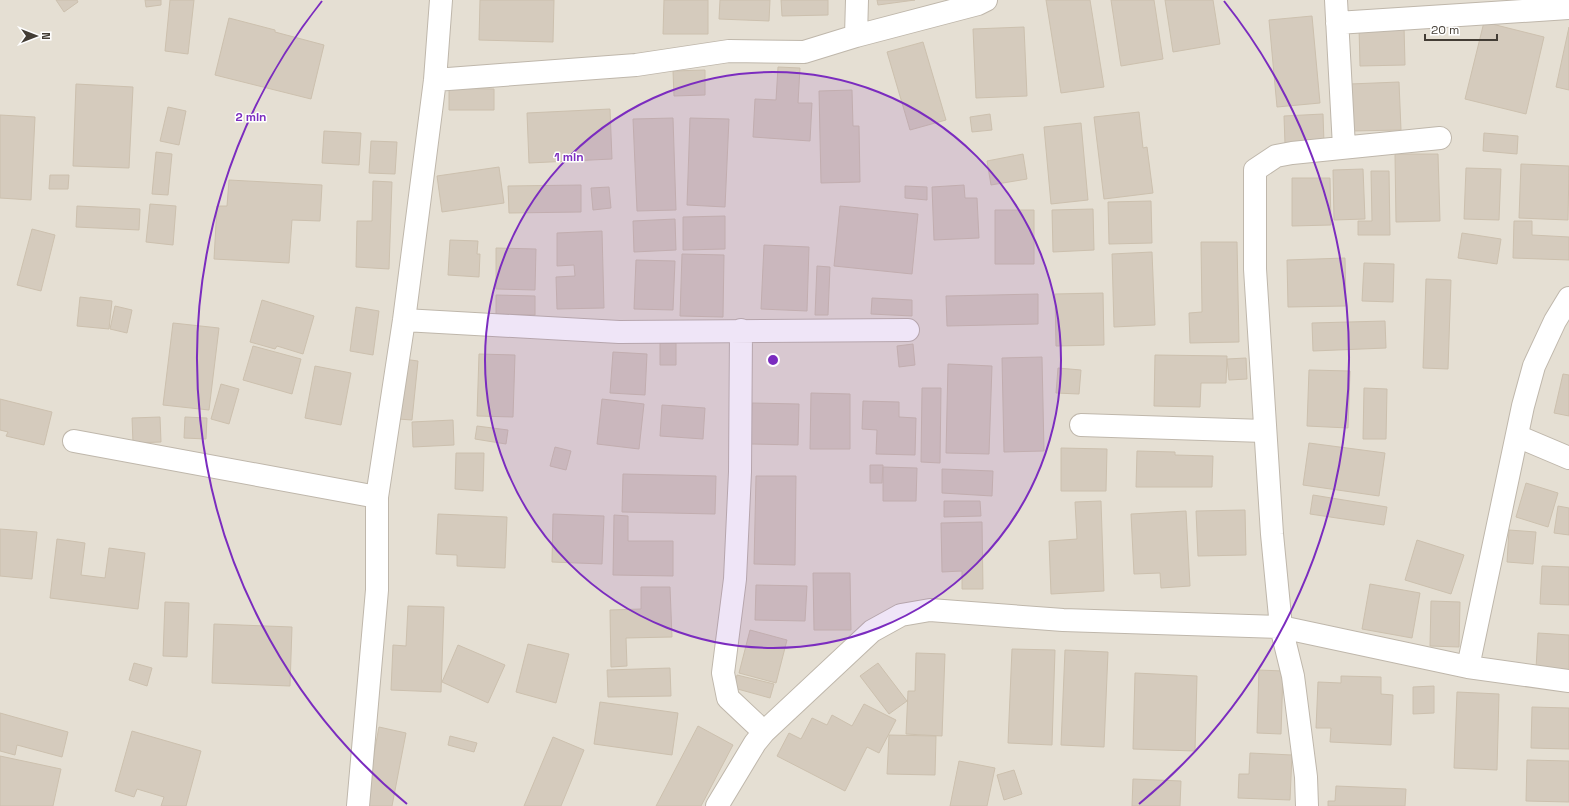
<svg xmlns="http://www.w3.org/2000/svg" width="1569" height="806" font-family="'Space Grotesk',sans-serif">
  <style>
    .residential { fill: #e5dfd3 }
    .building { fill: #d5cbbd; stroke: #ccc0ae }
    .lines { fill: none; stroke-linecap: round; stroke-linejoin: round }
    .minor-casing { stroke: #bfb7ab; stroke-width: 24 }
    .minor { stroke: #fff; stroke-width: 22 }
    .ring { fill: none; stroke: #7b2cbf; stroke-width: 2 }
    .centre { fill: #7b2cbf; stroke: #fff; stroke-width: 2 }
    .ring-label { font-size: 12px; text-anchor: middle; font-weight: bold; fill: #7b2cbf; stroke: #fff; stroke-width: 3; stroke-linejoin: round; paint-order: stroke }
  </style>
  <rect width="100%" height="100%" fill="#f1ede4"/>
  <path class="residential" d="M0 0H1569V806H0Z"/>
  <path class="building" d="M56 0H77L78 2 64 12Z
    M145 0H161V5L146 7Z
    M170 0H194L188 54 165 51Z
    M480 0H554L553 42 479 40Z
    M664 0H708V34H663Z
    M720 0H770L769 21 719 19Z
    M781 0H828V15L782 16Z
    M877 0H915L878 5Z
    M1046 0H1090L1104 87 1061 93Z
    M1111 0H1154L1163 59 1121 66Z
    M1165 0H1213L1220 44 1173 52Z
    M1312 16 1320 103 1277 107 1269 20Z
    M229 18 275 30V32L324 45 311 99 215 75Z
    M1484 22 1544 37 1526 114 1465 99Z
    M1404 26 1405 65 1360 66 1359 27Z
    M1024 27 1027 96 976 98 973 29Z
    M1569 27V90L1556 87Z
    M923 42 946 120 910 130 887 52Z
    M778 67 800 68 798 103H812L810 141 753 137 755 99 776 100Z
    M705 70V95L674 96 673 71Z
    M1399 82 1401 130 1351 131 1350 84Z
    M76 84 133 87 129 168 73 166Z
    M449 88 494 89V110H449Z
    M852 90 853 126H859L860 182 821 183 819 91Z
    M168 107 186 111 179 145 160 141Z
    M610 109 612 159 529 163 527 113Z
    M1139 112 1143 148 1147 147 1153 193 1104 199 1094 117Z
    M990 114 992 130 972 132 970 117Z
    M1323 114 1324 143 1285 144 1284 116Z
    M0 115 35 117 31 200 0 198Z
    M673 118 676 210 637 211 633 119Z
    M690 118 729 119 725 207 687 205Z
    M1081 123 1088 200 1051 204 1044 127Z
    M324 131 361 133 359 165 322 163Z
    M1484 133 1518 136 1517 154 1483 151Z
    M371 141 397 142 395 174 369 173Z
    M156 152 172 154 168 195 152 194Z
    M1023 154 1027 179 991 185 987 161Z
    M1395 154H1438L1440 221 1396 222Z
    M1521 164 1569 166 1568 220 1519 218Z
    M499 167 504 203 442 212 437 176Z
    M1466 168 1501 169 1499 220 1464 219Z
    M1363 169 1365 219 1334 220 1333 170Z
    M1371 171H1389L1390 235H1358V221H1372Z
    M50 175H69L68 189H49Z
    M1292 178H1330L1331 225 1292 226Z
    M229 180 322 185 320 221 292 220 289 263 214 259 217 206H227Z
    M373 181 392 182 389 269 356 267 357 221H372Z
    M581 185V212L509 213 508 186Z
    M964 185 965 198H977L979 238 934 240 932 187Z
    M905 186 927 187V200L905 198Z
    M609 187 611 208 593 210 591 188Z
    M1151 201 1152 243 1109 244 1108 202Z
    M150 204 176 206 173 245 146 242Z
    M77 206 140 209 139 230 76 227Z
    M840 206 918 214 912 274 834 266Z
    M1093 209 1094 250 1053 252 1052 210Z
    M995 210H1034V264H995Z
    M725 216V249L683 250V217Z
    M675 219 676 250 634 252 633 221Z
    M1514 221H1532V235L1569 237V260L1513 258Z
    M32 229 55 235 41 291 17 285Z
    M602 231 604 308 557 309 556 277 575 276 574 265 557 266V233Z
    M1462 233 1501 239 1497 264 1458 258Z
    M450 240 478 241 477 254H480L479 277 448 275Z
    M1201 242H1237L1239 342 1190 343 1189 313 1202 312Z
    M764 245 809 247 807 311 761 309Z
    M496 248 536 249 535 290 496 289Z
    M1152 252 1155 325 1114 327 1112 254Z
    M682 254 724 255 723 317 680 316Z
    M1345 258 1346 306 1288 307 1287 260Z
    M636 260 675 261 673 310 634 309Z
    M1364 263 1394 264 1393 302 1362 301Z
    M817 266 830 267 828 315H815Z
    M1426 279 1451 280 1448 369 1423 368Z
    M1103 293 1104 345 1056 346 1055 294Z
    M1038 294V324L947 326 946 296Z
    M496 295 535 296V315L496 314Z
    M80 297 112 301 109 329 77 326Z
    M872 298 912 300V316L871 314Z
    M262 300 314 316 303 354 277 346 275 349 250 342Z
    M115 306 132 310 127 333 110 329Z
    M356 307 379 311 373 355 350 351Z
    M1385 321 1386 348 1313 351 1312 323Z
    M173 323 219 328 209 410 163 405Z
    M660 343H676V365H660Z
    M913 344 915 365 899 367 897 346Z
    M253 346 301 359 292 394 243 380Z
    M613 352 647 354 645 395 610 393Z
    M479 354 515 355 513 417 477 416Z
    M1155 355 1227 356 1226 383H1201L1200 407 1154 406Z
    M1042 357 1044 451 1004 452 1002 358Z
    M1246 358 1247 379 1229 380 1227 359Z
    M403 359 418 361 412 420 398 419Z
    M948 364 992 366 989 454 946 453Z
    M315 366 351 373 341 425 305 418Z
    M1058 368 1081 370 1079 394 1056 393Z
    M1309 370 1350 371 1348 428 1307 426Z
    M1563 374 1569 375V416L1554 413Z
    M221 384 239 389 229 424 211 419Z
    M922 388H941L940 463 921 462Z
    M1364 388 1387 389 1386 439H1363Z
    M811 393 850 394V449H810Z
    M0 399 52 412 44 445 6 436 8 432 0 430Z
    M602 399 644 404 639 449 597 444Z
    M863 401 899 402V417L916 418 915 455 876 454 877 430 862 429Z
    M752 403 799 404 798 445 751 444Z
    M662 405 705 408 703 439 660 436Z
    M160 417 161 442 133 443 132 418Z
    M185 417 207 418 206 439 184 438Z
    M453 420 454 445 413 447 412 422Z
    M477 426 508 430 506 444 475 439Z
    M1309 443 1385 453 1379 496 1303 485Z
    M555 447 571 451 566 470 550 466Z
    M1061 448 1107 449 1106 491H1061Z
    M1137 451 1175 452V455L1213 456 1212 487H1136Z
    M456 453H484L483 491 455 489Z
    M870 465H883L882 483H870Z
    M883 467 917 468 916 501H883Z
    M942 469 993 471 992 496 942 493Z
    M623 474 716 476 715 514 622 512Z
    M756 476H796L795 565 754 564Z
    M1526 483 1558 493 1548 527 1516 517Z
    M1313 495 1387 507 1384 525 1310 514Z
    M944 501H980L981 516 944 517Z
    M1101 501 1104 591 1051 594 1049 541 1077 539 1075 502Z
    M1558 506 1569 508V535L1554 533Z
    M1245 510 1246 555 1198 556 1196 511Z
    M1186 511 1190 586 1161 588 1160 573 1134 574 1131 514Z
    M438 514 507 517 505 568 457 566V555L436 554Z
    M553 514 604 516 602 564 552 562Z
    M614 515 628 516V541H673V576L613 575Z
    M982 522 983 589H962V571L942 572 941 523Z
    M0 529 37 532 32 579 0 576Z
    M1509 530 1536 532 1533 564 1507 562Z
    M57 539 85 543 81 575 105 578 109 548 145 553 138 609 50 598Z
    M1417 540 1464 555 1451 594 1405 580Z
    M1542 566 1569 567V605L1540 604Z
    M813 573H850L851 630H814Z
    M1370 584 1420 593 1412 638 1362 629Z
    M756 585 807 586 805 621 755 620Z
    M641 587H670L672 637 626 638 627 666 611 667 610 610 641 609Z
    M1431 601 1460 602 1459 647 1430 646Z
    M165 602 189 603 187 657 163 656Z
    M408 606 444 607 441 692 391 690 393 645 406 646Z
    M214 624 292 627 290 686 212 683Z
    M750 630 787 640 776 683 739 673Z
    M1538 633 1569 635V671L1536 669Z
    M528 644 569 654 556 703 516 692Z
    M458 645 505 665 488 703 442 682Z
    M1012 649 1055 650 1052 745 1008 743Z
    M1065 650 1108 652 1104 747 1061 745Z
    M916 653 945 654 942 736 906 734 908 691H915Z
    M134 663 152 668 147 686 129 680Z
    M878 663 907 701 889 714 860 676Z
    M670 668 671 696 608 697 607 670Z
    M1259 670 1283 671 1281 734 1257 733Z
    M1135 673 1197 676 1195 751 1133 749Z
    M737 675 774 684 770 698 734 688Z
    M1341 676 1381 677V694L1393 695 1391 745 1330 742 1331 728H1316L1318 682 1341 683Z
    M1434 686V713L1413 714V687Z
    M1457 692 1499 694 1497 770 1454 768Z
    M600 702 678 713 672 755 594 744Z
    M864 704 896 720 879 753 867 747 845 791 777 756 789 733 801 739 812 718 827 725 832 715 852 726Z
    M1532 707 1569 708V749L1531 748Z
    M0 713 68 732 62 757 17 745 15 755 0 751Z
    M698 726 733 745 701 806H656Z
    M379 727 406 733 392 806H364Z
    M132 731 201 751 186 806H161L164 797 137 789 134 797 115 791Z
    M889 735 936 736 935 775 887 774Z
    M450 736 477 743 474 752 448 745Z
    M553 737 584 750 561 806H524Z
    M1250 753 1292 755 1290 800 1238 798 1239 774H1249Z
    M0 756 61 769 53 806H0Z
    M1527 760 1569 761V802L1526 801Z
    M959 761 995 768 987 806H950Z
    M1014 770 1022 794 1004 800 997 775Z
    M1133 779 1181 781 1180 806H1132Z
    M1336 786 1406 789 1405 806H1328V801H1335Z"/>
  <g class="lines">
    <defs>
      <path id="minor" d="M1336 0 1344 147
        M1337 23 1569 8
        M856 36 857 0
        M435 80 636 65 729 51 804 52 856 36 978 4 986 0
        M404 320 619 332 908 330
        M741 330 740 472 735 579 723 673 728 698 764 732
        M1081 425 1264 431
        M1517 436 1569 458
        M74 441 377 497
        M1468 667 1523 406 1534 366 1555 321 1569 298
        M358 806 377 590V497L404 320 435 80 441 0
        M717 806 755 743 764 732 872 631 901 615 930 610 1063 620 1281 627 1468 667 1569 681
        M1307 806 1306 777 1293 676 1281 627 1272 534 1255 269V170L1276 156 1292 153 1440 138"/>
    </defs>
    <use href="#minor" class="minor-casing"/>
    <use href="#minor" class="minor"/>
  </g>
  <circle cx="773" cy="360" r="288" fill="#7b2cbf" fill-opacity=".12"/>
  <g class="ring">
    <circle cx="773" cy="360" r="288"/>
    <path d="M407 804A576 576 0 0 1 322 1M1224 1A576 576 0 0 1 1139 804"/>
  </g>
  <circle cx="773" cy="360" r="6" class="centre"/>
  <g class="ring-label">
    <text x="251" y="121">2 min</text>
    <text x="569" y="161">1 min</text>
  </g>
  <g transform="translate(36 36) rotate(90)" stroke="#ffffff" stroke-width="3" paint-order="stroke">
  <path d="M0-3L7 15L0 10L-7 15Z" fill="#433d35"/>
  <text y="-6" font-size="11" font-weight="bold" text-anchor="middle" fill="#433d35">N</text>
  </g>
  <path d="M1425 34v6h72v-6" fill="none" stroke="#433d35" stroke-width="2"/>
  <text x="1431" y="34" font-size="12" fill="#433d35" stroke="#ffffff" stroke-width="3" paint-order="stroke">20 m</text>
</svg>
